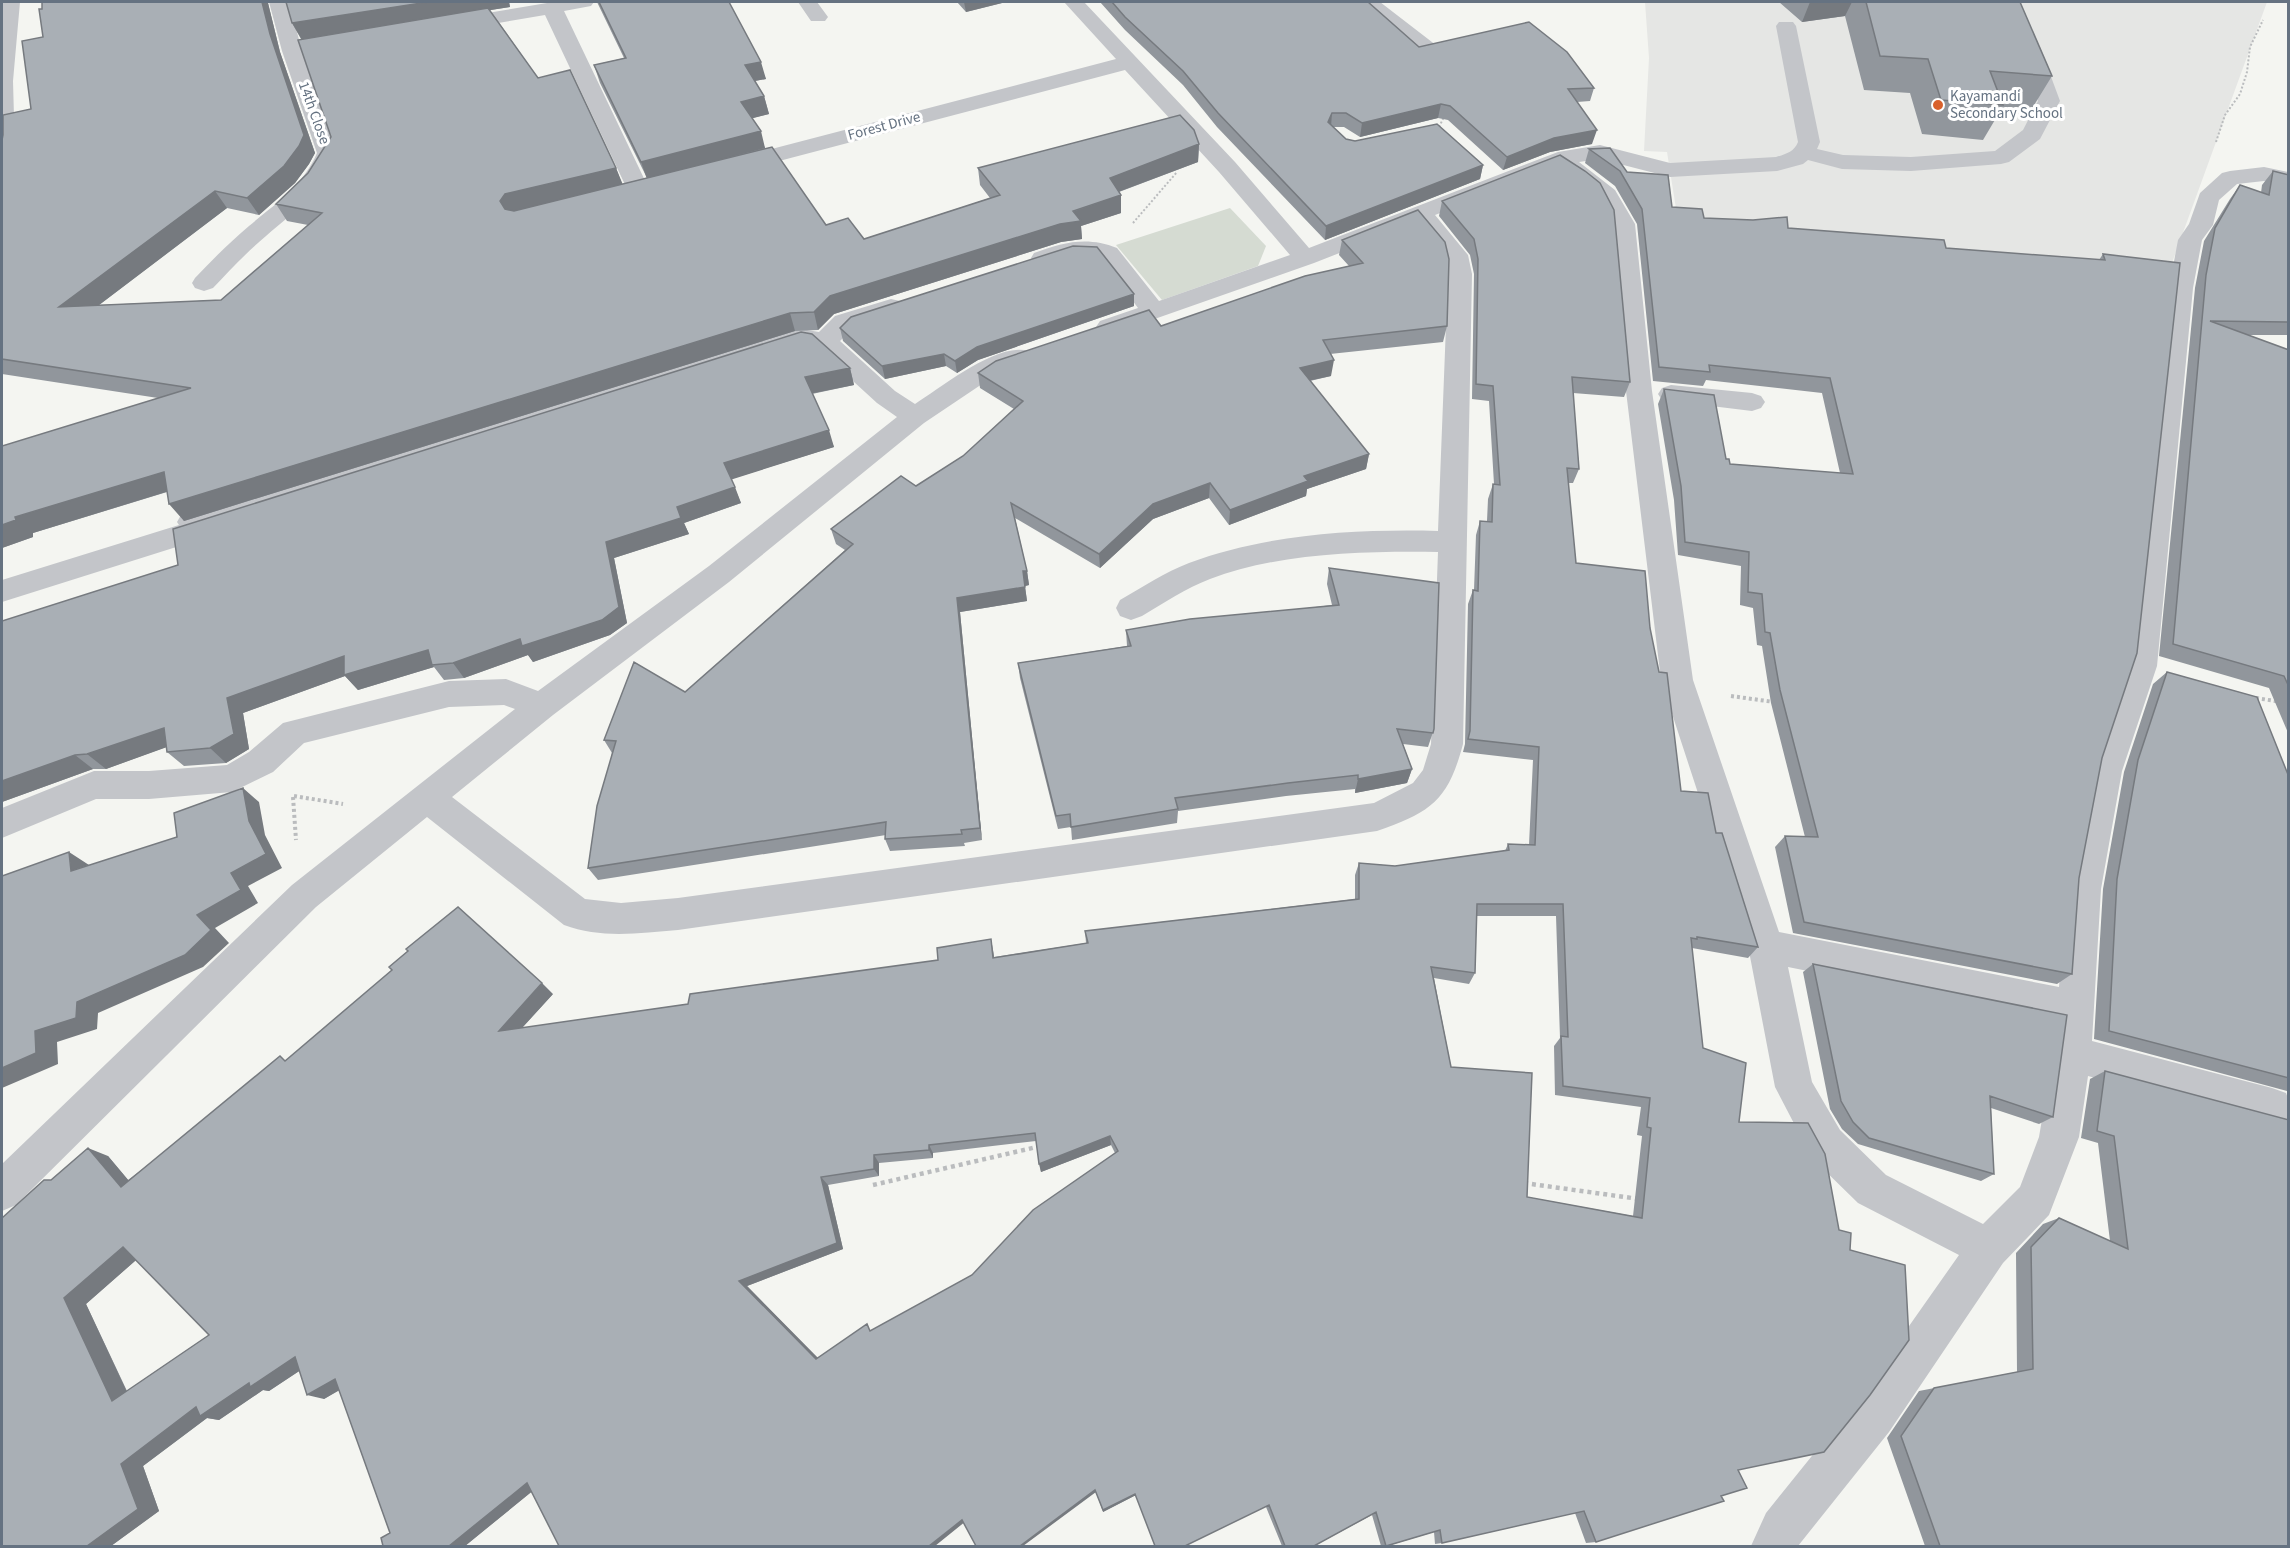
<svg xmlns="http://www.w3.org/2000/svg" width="2290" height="1548" font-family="'Source Sans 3',sans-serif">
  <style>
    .built { fill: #e5e6e4 }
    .green { fill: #d5dbd2 }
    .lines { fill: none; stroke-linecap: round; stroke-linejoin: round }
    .path-far2 { stroke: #babcbe; stroke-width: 2; stroke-dasharray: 2 2; stroke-linecap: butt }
    .path-far1 { stroke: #babcbe; stroke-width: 4; stroke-dasharray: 3 3; stroke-linecap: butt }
    .path { stroke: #babcbe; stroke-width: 4.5; stroke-dasharray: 4 4; stroke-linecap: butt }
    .minor { fill: #c3c5c9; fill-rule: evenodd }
    .wall { fill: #91969c; fill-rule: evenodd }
    .shaded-wall { fill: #767a7f }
    .building { fill: #a9afb5; stroke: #767a7f; stroke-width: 1.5; fill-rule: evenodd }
    .poi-dot { fill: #d9612c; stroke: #fff; stroke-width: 2 }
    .labels { text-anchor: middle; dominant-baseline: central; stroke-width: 6; stroke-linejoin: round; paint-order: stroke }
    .far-poi-label { font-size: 15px; fill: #657281; stroke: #fff; text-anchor: start }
    .far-street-label { font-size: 15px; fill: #657281; stroke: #fff }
  </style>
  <rect width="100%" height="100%" fill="#f4f5f1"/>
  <path class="built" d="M1645 2H2267L2165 282 1681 240 1667 152 1644 151 1649 58Z"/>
  <path class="green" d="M1230 208 1266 246 1258 266 1162 300 1116 245Z"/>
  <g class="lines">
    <path class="path-far2" d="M1439 127 1445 115
      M2216 142 2225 115 2240 94 2247 72 2250 47 2263 20
      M1133 223 1177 172"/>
    <path class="path-far1" d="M1731 696 1774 702
      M2256 698 2288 703
      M294 796 343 804
      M293 797 296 840"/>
    <path class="path" d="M1524 1183 1639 1199
      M873 1185 1041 1146"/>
    <path class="minor" d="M2 2H20L13 81 15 153 10 165 2 167Z
      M269 2H289L302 51 339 153C324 190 295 211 266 236 247 252 230 270 213 288L204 291 195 288 192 283 195 278C212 260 230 242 249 226 275 204 303 186 317 153L282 51Z
      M553 2H594L591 6 564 11 650 191 647 196 639 198 631 196 628 191 545 15 451 31 444 29 441 25 444 21 451 19Z
      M798 2H817L828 17 825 21H811Z
      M1064 2H1084L1235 162 1309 248 1558 152 1600 145 1670 163 1776 157C1786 154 1794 152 1798 142L1776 26 1779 22H1793L1796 26 1820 142 1817 149 1843 155 1911 157 1995 151 2023 130 2038 101 2020 48 1982 2H2002L2040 47 2060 101 2040 139 2009 162 2001 164 1911 171 1842 169 1808 160 1803 164 1777 171 1670 177 1600 159 1579 162 1615 190 1635 224 1652 391 1693 680 1779 932 2059 987 2067 889 2090 771 2125 666 2169 288 2178 240 2189 224 2200 193 2222 173 2230 171 2264 167 2288 172V186L2264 181 2237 184 2219 200 2213 225 2202 240 2193 288 2157 666 2122 771 2101 889 2092 1041 2272 1088 2286 1093C2290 1103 2290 1111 2286 1121L2272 1126 2088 1076 2079 1137 2049 1215 2003 1263 1889 1432 1798 1546H1751L1766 1513 1857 1400 1959 1255 1858 1203 1812 1158 1775 1087 1748 946 1661 680 1626 391 1611 224C1598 194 1582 186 1557 167L1435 215 1468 255 1472 274 1463 744C1448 801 1431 812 1377 831L678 930C640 933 601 939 564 925L427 817 316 907 16 1205 2 1211V1164L292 885 515 709 504 705 449 707 304 743 273 772 232 792 149 799H96L2 838V808L94 771H149L227 765 249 752 283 723 449 681 506 679 538 691 709 566 897 417 877 403 818 349 805 347 775 355 765 351 736 358 229 520 231 524 227 531 2 602V580L179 525 177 522 181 515 224 500 721 345 795 328 819 332 835 316 891 299 900 301 903 307 900 313 853 328 840 341 895 391 915 404C942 387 997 342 1029 351L1033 357 1029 363 997 374 924 423 729 582 553 715 452 797 585 899 621 903 678 898 1374 803 1413 783 1423 770 1431 744 1438 552C1366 551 1277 553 1210 579 1186 588 1164 603 1142 616L1131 620 1120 616 1116 608 1120 600C1143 587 1165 572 1189 563 1267 534 1356 529 1438 531L1448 274 1444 256 1416 223 1314 263 1109 335 1100 333 1096 327 1100 321 1138 308 1101 258C1076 248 1057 269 1034 263L1031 258 1034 253C1063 242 1088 236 1117 248L1159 301 1290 255 1219 172 1125 70 734 173 726 171 723 166 726 161 1116 59ZM1788 967 2056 1021 2053 1054 2039 1137 2020 1187 1983 1224 1886 1175 1840 1130 1812 1082Z
      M1359 2H1380L1441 49 1438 53H1424L1361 6Z
      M1671 385 1752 393 1761 396 1765 402 1761 408 1752 411 1662 400 1658 394 1662 388Z"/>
  </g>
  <path class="wall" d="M286 2H509L510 7 490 10 538 78 616 168 622 184 647 178 600 83 594 65 624 58 597 2H729L766 79 755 81 764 96 769 114 752 118 765 148 826 225 864 239 990 198 980 185 978 168 1199 144 1198 162 1119 192 1121 213 1081 226 1082 239 1061 242 834 314 818 330 795 331 184 521 167 492 33 533V537L2 548 158 398 2 374V140L31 109 268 3 280 52 315 153 309 164 295 183 259 215 227 208 99 305 221 300 308 225 287 221 276 204 308 173 331 137 301 39 292 23Z
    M957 2H1006L966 12Z
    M1100 2H1368L1419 47 1594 88 1590 101 1577 102 1592 144 1550 152 1503 170 1448 120 1438 118 1360 137 1344 127H1333L1346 139 1355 141 1483 165 1480 179 1325 240 1217 127 1183 85 1125 30Z
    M1779 2H2020L2052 76 2031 110 2002 108 1983 140 1922 134 1910 93 1864 90 1845 16 1802 22Z
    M1589 149 1627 172 1672 207 1704 218 1946 248 2099 260 2103 254 2180 263 2102 758 2079 878 2072 974 2057 984 1793 933 1775 847 1785 836 1805 837 1771 703 1762 646 1757 645 1753 608 1740 605 1741 566 1678 555 1674 500 1658 404 1664 389 1730 464 1840 473 1822 393 1706 380 1703 386 1653 381 1637 224 1615 186 1585 163Z
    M2273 171 2289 175V335H2248L2289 350V735L2269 688 2159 656 2195 288 2204 241 2230 199 2240 185 2261 193 2262 185Z
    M1442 201 1630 382 1624 397 1573 393 1579 469 1573 483H1568L1576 563 1650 628 1681 791 1716 833 1758 947 1748 958 1692 948 1703 1048 1739 1122 1738 1470 1721 1496 1596 1542 1586 1543 1575 1513 1442 1543 1435 1544 1434 1532 1387 1546H1381L1372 1515 1314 1546H1282L1266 1507 1136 1495 1103 1512 1096 1492 964 1523 531 1492 465 1546H383L390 1533 339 1390 324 1399 299 1371 269 1391 263 1390 219 1420 207 1418 143 1466 159 1511 111 1546H2L51 1180 108 1156 128 1180 287 1060 553 994 522 1028 688 1004 993 950 994 957 1086 943 1085 931 1355 899V875L1359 863 1395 866 1505 851 1508 844 1529 845 1533 760 1463 752 1465 744 1468 604 1473 590H1474L1476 535 1480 521H1487L1488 499 1493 484H1494L1489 401 1472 399 1474 274 1470 255 1439 216ZM1476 916H1556L1560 1038 1554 1046 1555 1095 1641 1107 1637 1135 1642 1136 1633 1216 1527 1197 1451 1067 1434 978 1469 984 1475 973ZM1036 1141 1041 1172 1111 1145 1115 1153 972 1275 873 1330 817 1358 747 1286 843 1249 828 1185 879 1176V1163L933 1158V1153ZM136 1260 209 1335 127 1391 86 1304Z
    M1342 240 1447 326 1443 342 1330 354 1331 376 1310 381 1369 454 1366 469 1307 489 1306 496 1229 525 1209 498 1153 519 1100 568 1015 518 1027 571 1029 585 1025 586 1027 601 960 612 982 840 964 843 965 846 890 851 885 839 886 835 598 880 588 868 612 753 604 740 685 692 845 550 836 544 831 529 916 486 963 456 1014 409 980 388 978 373 1161 326 1349 266 1339 255Z
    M1134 294V306L978 360 957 373 946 366 885 379 843 341 840 328Z
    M850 368 854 385 812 394 834 447 731 479 741 503 684 523 689 534 614 558 627 623 610 635 533 662 528 655 464 678 444 680 434 667 358 690 345 676 243 713 249 749 226 763 184 766 167 752 166 747 106 769H93L2 802V621Z
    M1329 568 1434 729 1428 747 1403 744 1412 769 1407 783 1355 793V789L1286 796 1178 811 1177 823 1072 840 1071 827 1058 829 1020 678 1018 663 1127 646 1126 630 1332 605 1327 584Z
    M2167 672 2289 777V1097L2287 1091 2094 1039 2103 889 2124 772 2153 684Z
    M1813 964 2053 1117 2039 1124 1991 1108 1994 1174 1981 1181 1858 1144 1842 1129 1830 1109 1803 972Z
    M2105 1071 2289 1546H1925L1887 1438 1919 1391 2017 1372 2016 1253 2043 1224 2059 1218 2110 1241 2098 1143 2081 1138 2090 1079Z"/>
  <path class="shaded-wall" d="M262 2H269L268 3 280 52 315 153 309 164 295 183 259 215 247 198 270 34Z
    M428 2H509L510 7 302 40 292 23Z
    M964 2H1006L966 12Z
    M1810 2H1852L1845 16 1802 22Z
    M761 62 766 79 749 82 745 65Z
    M764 96 769 114 746 120 741 102Z
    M1441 104 1438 118 1360 137 1362 123Z
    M1332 113 1331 127 1328 122Z
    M1597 130 1592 144 1550 152 1503 170 1507 157 1554 138Z
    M761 131 765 148 647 179 641 162Z
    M1199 144 1198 162 1110 195V178Z
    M1483 165 1480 179 1325 240 1326 226Z
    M616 168 623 185 508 219 500 201 505 194Z
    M215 191 227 208 74 324 59 307Z
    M1121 195V213L1081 226 1082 239 1061 242 834 314 818 330 814 312 830 296Z
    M1134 294V306L978 360 957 373 955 361 977 347Z
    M790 313 795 331 184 521 169 504Z
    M944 354 946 366 885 379 882 366Z
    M1334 360 1331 376 1298 383 1300 368Z
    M850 368 854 385 809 394 805 377Z
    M829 430 834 447 730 480 724 463Z
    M1369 454 1366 469 1307 489 1306 496 1229 525 1230 510 1304 476Z
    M164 472 179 488 33 533V537L2 548V525L15 517Z
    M1210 483 1209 498 1153 519 1100 568 1099 554 1153 504Z
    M735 487 741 503 684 523 689 534 614 558 627 623 610 635 533 662 528 655 464 678 453 663 606 542 677 507Z
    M1023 571H1027L1029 585 1025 586Z
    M1025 587 1027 601 960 612 982 840 980 828 957 598Z
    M428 650 432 665 434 667 358 690 345 676 243 713 249 749 226 763 210 748 227 698 344 656Z
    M164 728 181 742 106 769 87 754Z
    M75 755 93 769 2 802V781Z
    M1412 769 1407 783 1355 793 1358 779Z
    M243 788 259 802 265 835 282 868 248 886 258 903 215 928 229 943 203 967 98 1013 97 1029 57 1042 58 1064 2 1088V1068L35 1031 197 915 231 873 249 821Z
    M69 852 89 865 71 871Z
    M991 939 993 950 995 968 993 958Z
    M542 983 553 994 510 1041 499 1031Z
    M1110 1136 1111 1145 1041 1172 1039 1164Z
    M929 1145 933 1153V1158L929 1150Z
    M88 1148 108 1156 140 1194 121 1187Z
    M874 1155 879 1163V1176L874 1169Z
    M821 1177 828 1185 843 1249 747 1286 823 1363 816 1359 739 1281Z
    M123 1247 143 1254 86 1304 133 1405 112 1401 64 1298Z
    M295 1357 313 1362 269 1391 263 1390 219 1420 207 1418 143 1466 159 1511 111 1546H87L121 1464 196 1407 249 1383Z
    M335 1379 352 1383 324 1399 307 1395Z
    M527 1483 540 1485 465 1546H449Z
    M1095 1490 1096 1492 1023 1546H1020Z
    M1135 1494 1136 1495 1103 1512V1510Z
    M962 1520 966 1521 935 1546H929Z"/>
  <path class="building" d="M42 2H262L270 34 304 135 299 146 284 166 247 198 215 191 59 307 221 300 322 213 276 204 308 173 331 137 298 40 488 8 538 78 570 70 616 168 505 194 500 201 505 209 514 211 772 147 826 225 848 218 864 239 1000 195 978 168 1180 115 1194 130 1199 144 1110 178 1121 195 1073 211 1081 221 1060 224 830 296 814 312 790 313 169 504 164 472 15 517 16 520 2 525V446L191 388 2 359V140L3 135V115L31 109 22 41 43 37 39 9H42Z
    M286 2H428L292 23Z
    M599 2H729L761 62 745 65 764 96 741 102 761 131 641 162 594 65 626 58Z
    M1112 2H1368L1419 47 1529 22 1567 52 1594 88 1568 89 1597 130 1554 138 1507 157 1450 106 1441 104 1362 123 1346 113H1332L1328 122 1346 139 1355 141 1437 124 1483 165 1326 226 1218 113 1183 71 1125 17Z
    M1866 2H2020L2052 76 1990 71 2003 105 1941 100 1928 59 1880 56Z
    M1610 148 1627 172 1668 175 1672 207 1702 209 1704 218 1753 220 1787 217 1788 228 1944 240 1946 248 2105 260 2103 254 2180 263 2137 653 2102 758 2079 878 2072 974 1804 922 1785 836 1818 837 1780 690 1770 633 1765 632 1762 594 1748 592 1749 552 1685 542 1681 486 1664 389 1714 395 1726 459H1729L1730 464 1853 474 1830 378 1709 365 1710 372 1659 367 1642 209 1620 171 1589 149Z
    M1560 155 1585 171 1600 183 1614 210 1630 382 1572 377 1579 469 1567 468 1576 563 1645 571 1650 628 1659 672 1667 673 1681 791 1708 793 1716 833H1722L1758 947 1697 937V939L1691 938 1703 1048 1746 1063 1739 1122 1808 1123 1825 1154 1839 1230 1851 1233 1850 1250 1905 1265 1909 1340 1870 1395 1824 1452 1738 1470 1747 1488 1721 1496 1724 1501 1596 1542 1584 1511 1442 1543 1440 1530 1386 1546 1376 1512 1314 1546H1285L1269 1505 1185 1546H1155L1135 1494 1103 1510 1095 1490 1020 1546H976L962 1520 929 1546H559L527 1483 449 1546H383L381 1538 390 1533 335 1379 307 1395 295 1357 250 1387 249 1383 200 1416 196 1407 121 1464 138 1509 87 1546H2V1218L44 1180H51L88 1148 121 1187 280 1056 285 1061 392 970 389 967 408 951 406 949 458 907 542 983 499 1031 688 1004 690 994 938 960 937 948 991 939 993 958 1088 943 1085 931 1359 899V863L1395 866 1509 850 1508 844 1535 845 1539 747 1468 739 1470 731 1473 590 1478 591 1480 521 1492 522 1493 484 1500 485 1493 386 1476 384 1478 259 1474 239 1442 201ZM1477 904H1563L1568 1037 1561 1036 1563 1086 1650 1098 1647 1127 1651 1128 1642 1218 1527 1197 1532 1073 1451 1067 1431 967 1475 973ZM1035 1133 1039 1164 1110 1136 1118 1151 1033 1210 972 1275 870 1331 867 1324 816 1359 739 1281 837 1243 821 1177 874 1169V1155L929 1150V1145ZM123 1247 209 1335 112 1401 64 1298Z
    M2273 171 2289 175V322L2210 321 2289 350V687L2284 676 2173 644 2206 275 2215 228 2240 185 2269 195Z
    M1418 210 1445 242 1449 259 1447 326 1323 340 1334 360 1300 368 1369 454 1304 476 1308 481 1230 510 1210 483 1153 504 1099 554 1011 503 1027 571H1023L1025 587 957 598 980 828 961 830 962 834 885 839 886 822 588 868 597 806 616 741 604 740 634 662 685 692 853 544 831 529 901 476 916 486 963 456 1023 401 978 373 996 361 1149 310 1161 326 1305 276 1363 263 1342 240Z
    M1073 246 1097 247 1134 294 977 347 955 361 944 354 882 366 840 328 851 317Z
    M801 332 812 334 850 368 805 377 829 430 724 463 735 487 677 507 681 518 606 542 619 607 602 620 522 646 520 639 453 663 432 665 428 650 344 675V656L227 698 234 734 210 748 167 752 164 728 87 754 75 755 2 781V621L178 565 173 529Z
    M1329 568 1439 583 1434 729 1433 733 1397 729 1412 769 1358 779V775L1288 783 1175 798 1178 809 1071 827 1070 814 1056 816 1018 663 1131 646 1126 630 1190 619 1339 605Z
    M2167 672 2257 697 2289 777V1078L2109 1031 2117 879 2138 760Z
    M243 788 249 821 266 854 231 873 241 890 197 915 211 930 185 955 77 1002 76 1018 35 1031 36 1053 2 1068V876L69 852 71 871 177 837 174 813Z
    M1813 964 2067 1015 2053 1117 1990 1096 1994 1174 1869 1138 1853 1122 1841 1101Z
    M2105 1071 2289 1120V1546H1940L1901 1436 1934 1388 2033 1369 2031 1247 2059 1218 2128 1249 2114 1136 2097 1131Z"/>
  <circle class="poi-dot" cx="1938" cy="105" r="6"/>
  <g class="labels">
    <g class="far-poi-label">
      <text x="1950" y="96">Kayamandi<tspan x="1950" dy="17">Secondary School</tspan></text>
    </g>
    <g class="far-street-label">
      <text transform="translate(314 113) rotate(70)">14th Close</text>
      <text transform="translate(884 126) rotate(-15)">Forest Drive</text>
    </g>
  </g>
  <rect width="2290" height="1548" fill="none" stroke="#657281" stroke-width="6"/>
</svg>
